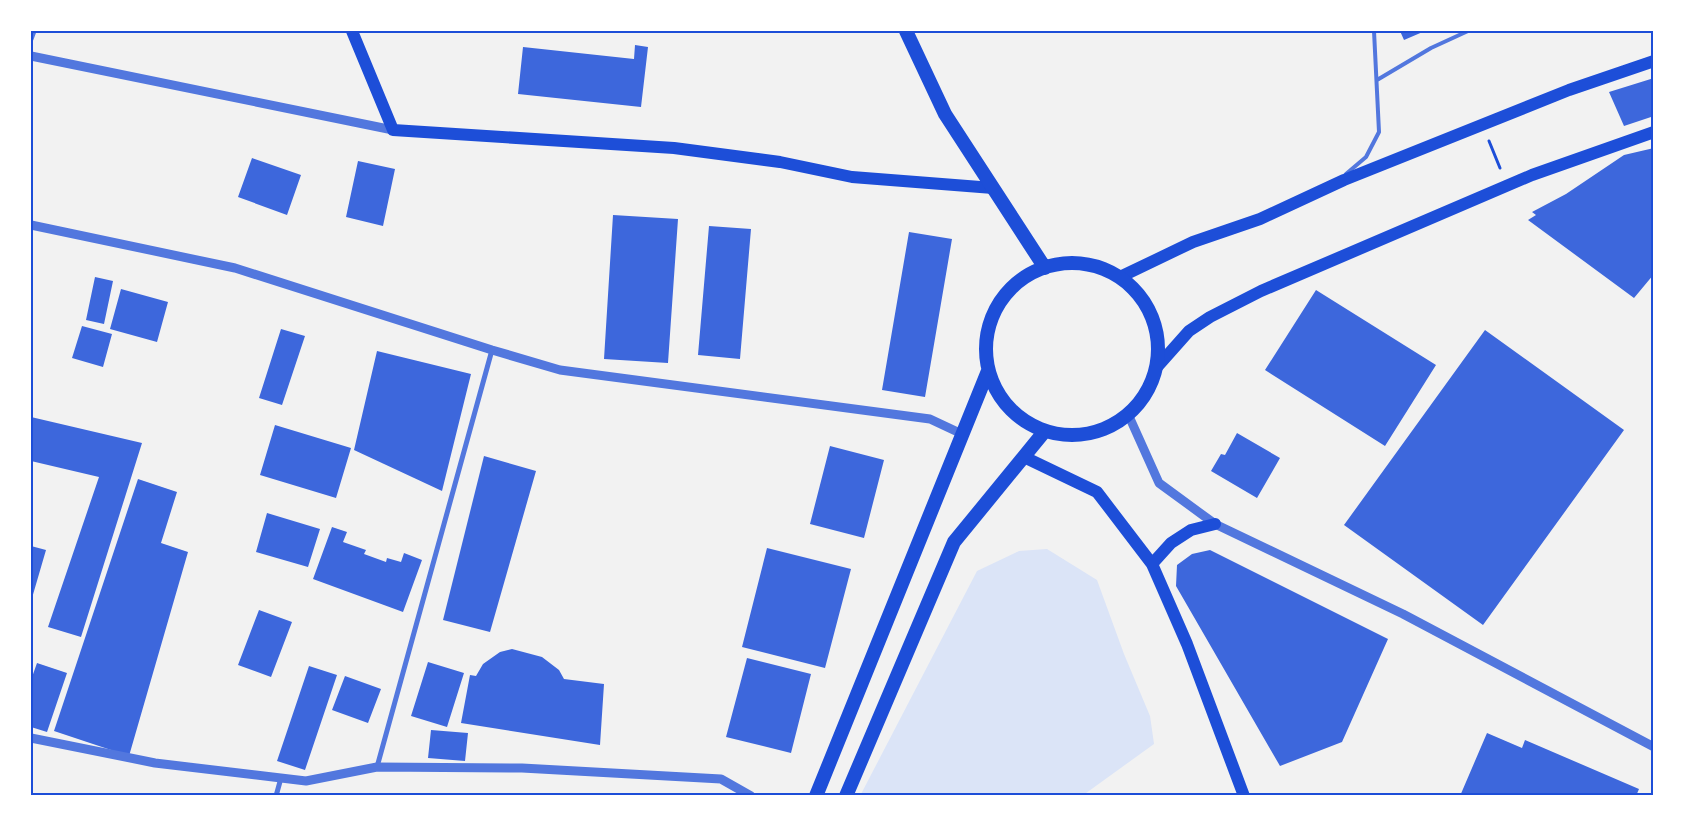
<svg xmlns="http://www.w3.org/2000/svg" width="1685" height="827" font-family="Ubuntu,sans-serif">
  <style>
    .green { fill: #dbe4f7 }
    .building { fill: #3d67dc }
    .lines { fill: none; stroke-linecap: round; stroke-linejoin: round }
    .path { stroke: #1d4ed8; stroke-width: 3 }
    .service { stroke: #5277de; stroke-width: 4 }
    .minor { stroke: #5277de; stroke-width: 5 }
    .tertiary { stroke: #5277de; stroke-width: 9 }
    .primary { stroke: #1d4ed8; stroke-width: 12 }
    .trunk { stroke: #1d4ed8; stroke-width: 14 }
    .neatline { fill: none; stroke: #1d4ed8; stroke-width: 2 }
  </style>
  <rect width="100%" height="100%" fill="#f2f2f2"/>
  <path class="green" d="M1047 549 1097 580 1124 654 1150 716 1154 744 1082 796H860L977 571 1019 551Z"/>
  <path class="building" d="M1400 31H1425L1404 40Z
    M635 45 648 47 641 107 518 94 523 47 634 59Z
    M1654 78V116L1624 126 1609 92Z
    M1654 148V274L1634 298 1528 220 1536 215 1532 212 1566 194 1624 155Z
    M252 158 301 175 287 215 238 197Z
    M358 161 395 169 383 226 346 217Z
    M613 215 678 219 668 363 604 359Z
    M709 226 751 229 740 359 698 355Z
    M909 232 952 239 925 397 882 390Z
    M95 277 113 281 104 324 86 320Z
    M121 289 168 302 157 342 110 329Z
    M1316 290 1436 365 1385 446 1265 370Z
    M82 326 112 334 103 367 72 358Z
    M281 329 305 336 282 405 259 398Z
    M1485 330 1624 430 1483 625 1344 525Z
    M377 351 471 374 442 491 354 450Z
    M31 417 142 443 81 637 48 627 99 477 31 461Z
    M275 425 351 448 336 498 260 475Z
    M1237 433 1280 458 1257 498 1211 471 1221 454 1225 455Z
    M830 446 884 460 864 538 810 524Z
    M484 456 536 471 490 632 443 620Z
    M138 479 177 492 161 543 188 552 129 756 54 731Z
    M267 513 320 529 308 567 256 552Z
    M332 527 347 532 343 542 366 550 364 554 386 562 387 558 401 562 404 553 422 560 403 612 313 579Z
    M31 546 46 550 32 598H31Z
    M767 548 851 569 825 668 742 647Z
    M1210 550 1388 639 1342 742 1280 766 1176 586 1177 565 1192 554Z
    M259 610 292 622 271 677 238 665Z
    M512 649 542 657 559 670 564 679 604 684 600 745 461 723 470 675 476 676 483 664 500 652Z
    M747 658 811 674 791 753 726 737Z
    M428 662 464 673 447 727 411 716Z
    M37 663 67 673 47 732 31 727V680Z
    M309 666 337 675 305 770 277 761Z
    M345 676 381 689 368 723 332 710Z
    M431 730 468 733 465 761 428 758Z
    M1487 733 1522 748 1525 740 1639 789 1636 796H1460Z"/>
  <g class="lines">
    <path class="path" d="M1489 141 1500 168"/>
    <path class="service" d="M1377 80 1431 48 1468 31
      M1346 174 1366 157 1379 132 1374 31"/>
    <path class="minor" d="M31 39 34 31
      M377 767 492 350
      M276 796 281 778"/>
    <path class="tertiary" d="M31 56 393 130
      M31 225 235 268 492 350 560 370 930 419 962 434
      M1128 414 1159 483 1215 524 1403 614 1654 747
      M31 738 155 763 306 781 377 767 522 768 721 779 751 796"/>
    <path class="primary" d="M352 31 393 130 674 148 780 162 852 177 993 188
      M1120 277 1193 242 1260 219 1344 180 1569 90 1654 61
      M1157 367 1189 331 1210 317 1261 291 1532 175 1654 132
      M1024 457 1097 492 1152 564 1187 644 1244 796
      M1152 564 1171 543 1191 530 1215 524"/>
    <path class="trunk" d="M906 31 945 114 1045 268
      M986 349a86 86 0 1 1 172 0a86 86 0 1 1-172 0Z
      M816 796 988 371
      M846 796 954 542 1044 432"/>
  </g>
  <rect width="1685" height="827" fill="none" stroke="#ffffff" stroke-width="65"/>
  <rect x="32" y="32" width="1620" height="762" class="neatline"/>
</svg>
